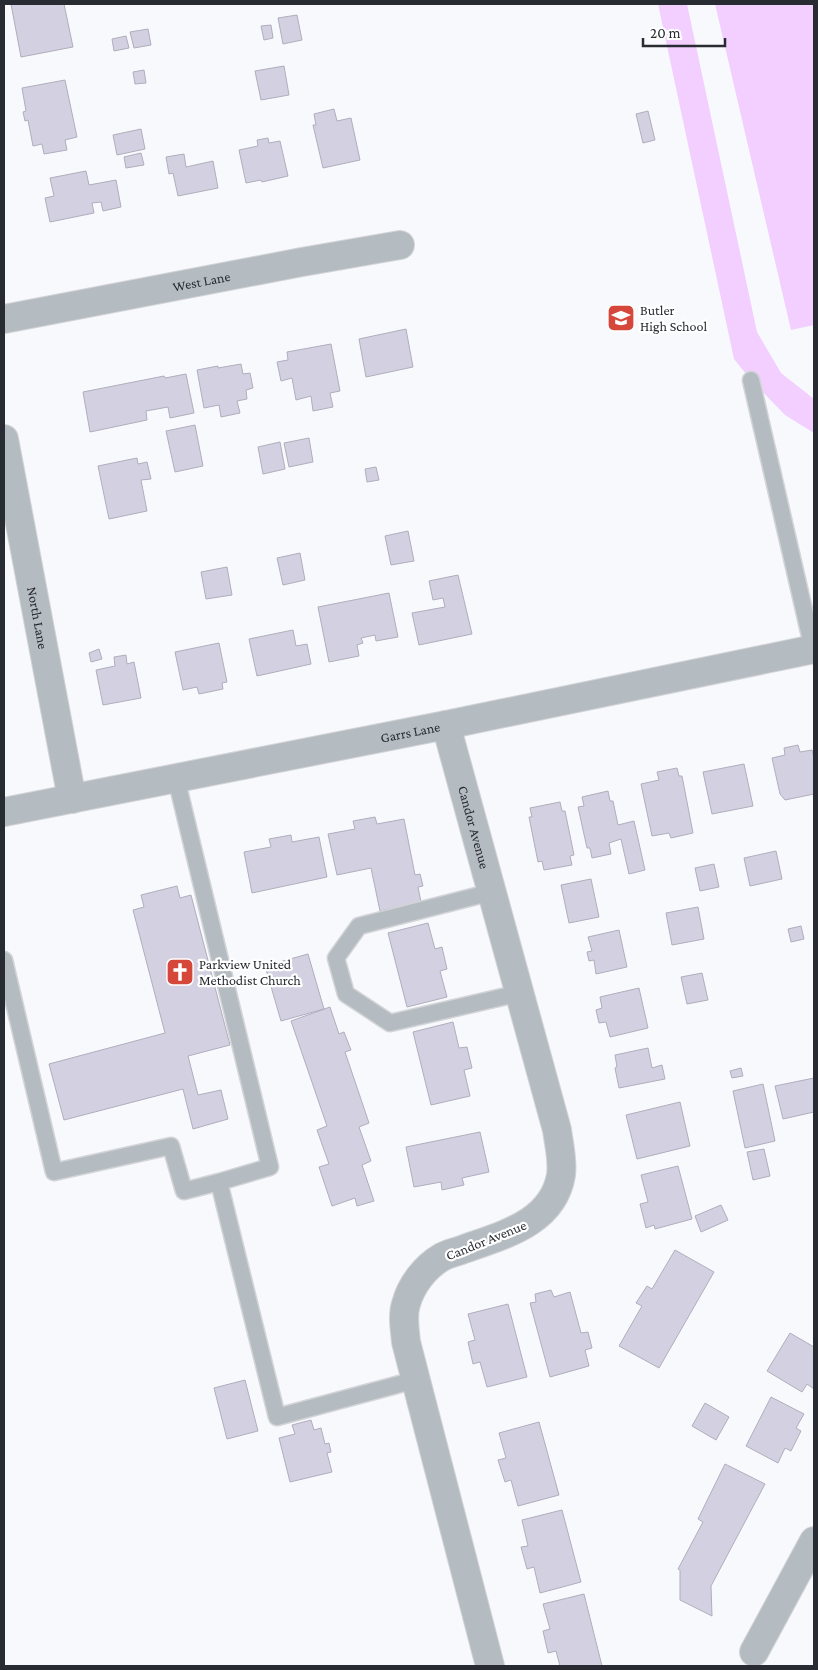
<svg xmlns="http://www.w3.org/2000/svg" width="818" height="1670" font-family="'Crimson Pro',serif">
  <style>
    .green { fill: #f2cfff }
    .building { fill: #d3d1e1; stroke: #b0adbd }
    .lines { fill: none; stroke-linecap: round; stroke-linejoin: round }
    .lane-casing { stroke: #d3d4d8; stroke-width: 19 }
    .street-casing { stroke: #d3d4d8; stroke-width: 30 }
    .lane { stroke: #b5bcc1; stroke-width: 16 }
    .street { stroke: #b5bcc1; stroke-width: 28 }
    .labels { text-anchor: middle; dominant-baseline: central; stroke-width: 4.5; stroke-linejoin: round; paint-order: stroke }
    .street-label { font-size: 14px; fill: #282b31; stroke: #fff }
    .poi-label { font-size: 14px; fill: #282b31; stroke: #fff; text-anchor: start }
  </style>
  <rect width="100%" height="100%" fill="#f8f9fd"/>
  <path class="green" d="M658 4H687L757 332 781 373 814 399V433L785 415 751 380 734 359Z
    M715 4H814V325L791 330Z"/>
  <path class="building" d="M11 4H64L73 47 21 57Z
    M297 15 302 40 283 44 278 18Z
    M271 25 273 38 264 40 261 26Z
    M148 29 151 45 134 48 130 32Z
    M126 36 129 48 114 51 112 39Z
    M284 66 289 95 261 100 255 71Z
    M144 70 146 83 135 84 133 72Z
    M65 80 77 137 65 140 67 150 44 154 42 144 33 146 28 120 25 121 23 112 26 111 22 88Z
    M334 109 337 121 351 118 360 160 323 168 313 125H316L314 114Z
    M648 111 655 140 643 143 636 114Z
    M141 129 145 149 117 155 113 135Z
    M268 138 269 143 280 141 288 176 262 182 261 180 246 183 239 150 258 146 257 140Z
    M141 153 144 165 126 168 124 157Z
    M184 154 186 167 213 161 218 188 178 196 173 173 169 174 166 157Z
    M86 171 89 185 116 180 121 207 103 211 101 202 92 203 94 213 50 222 45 198 54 196 50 178Z
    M406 329 413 367 366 377 359 339Z
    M331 344 340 391 330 393 333 407 313 411 311 396 296 400 292 378 281 381 277 362 288 360 287 352Z
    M241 364 243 374 250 373 253 388 246 390 247 399 237 401 240 413 221 417 219 405 204 408 197 370 218 366V368Z
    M186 374 194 413 170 418 168 407 146 411 147 420 90 432 83 392 164 376 165 378Z
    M195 425 203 466 175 472 166 431Z
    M309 438 313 462 289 467 284 443Z
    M280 442 285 469 263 474 258 447Z
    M137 458 138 464 147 462 151 479 141 480 147 511 109 519 98 466Z
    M376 467 379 480 367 482 365 469Z
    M408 531 414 561 391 565 385 536Z
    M300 553 305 580 283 585 277 558Z
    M227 567 232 595 206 599 201 572Z
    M458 575 472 634 419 645 412 613 445 607 443 598 433 600 429 581Z
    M389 593 398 637 376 641 375 635 361 638 363 643 357 645 359 656 329 662 318 607Z
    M293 630 296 646 307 644 311 664 257 676 249 639Z
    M219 643 227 682 222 683 223 689 199 694 197 687 183 690 175 652Z
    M99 649 102 659 91 662 89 653Z
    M126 655 127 664 134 662 141 698 103 705 96 670 115 666 114 657Z
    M798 745 800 752 812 750 814 758V794L785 800 780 794 772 758 785 755 784 748Z
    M744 764 753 806 712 814 703 772Z
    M677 768 679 776H682L693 833 671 838 669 833 652 836 641 784 659 780 657 772Z
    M608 791 610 801H613L618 825 634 821 645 870 629 874 621 839 609 843 611 854 592 858 590 848H587L578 807 584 806 582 797Z
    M560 802 562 811H565L574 855 570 856 572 865 544 870 542 861 538 862 529 817H532L530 808Z
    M375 817 377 824 404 819 415 875 420 874 423 886 418 887 421 902 380 911 371 868 337 875 328 834 355 829 353 821Z
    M291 835 292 842 319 837 327 877 252 893 244 852 271 847 269 839Z
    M776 851 782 879 750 886 744 858Z
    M714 864 719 887 700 891 695 868Z
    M591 879 599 917 569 923 561 885Z
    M177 886 180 898 191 895 230 1045 188 1056 198 1095 221 1090 228 1119 193 1129 183 1089 64 1120 49 1064 165 1033 133 910 144 907 141 895Z
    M698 907 704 939 672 945 666 913Z
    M428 923 435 949 442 947 447 969 440 971 447 997 407 1007 388 933Z
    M801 926 804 939 791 942 788 929Z
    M619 930 627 967 596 974 594 960 589 961 587 952 592 951 588 937Z
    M308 954 324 1009 281 1021 265 966Z
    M702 973 708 1000 687 1004 681 977Z
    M639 988 648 1028 610 1037 606 1022 599 1023 596 1010 602 1008 600 997Z
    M330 1007 339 1034 344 1032 351 1050 345 1052 369 1123 359 1127 371 1161 362 1165 374 1201 357 1206 355 1198 332 1206 319 1167 329 1164 317 1130 327 1126 291 1021Z
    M453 1022 459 1048 467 1047 472 1068 464 1070 470 1096 431 1105 413 1032Z
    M648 1048 652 1068 662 1065 665 1079 619 1088 615 1068 617 1067 615 1055Z
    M741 1068 743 1076 732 1078 730 1071Z
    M814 1078V1112L783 1119 775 1086Z
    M763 1084 775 1141 745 1148 733 1091Z
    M680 1102 690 1146 637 1159 626 1115Z
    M480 1132 489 1172 462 1178 464 1185 442 1190 441 1182 414 1187 406 1147Z
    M764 1149 770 1176 753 1180 747 1152Z
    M678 1166 692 1219 655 1229 654 1225 646 1228 640 1204 648 1202 641 1175Z
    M721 1205 728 1220 701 1232 695 1216Z
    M675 1250 714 1272 659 1368 619 1346 642 1306 636 1303 647 1286 652 1289Z
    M551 1290 554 1297 570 1292 581 1333 588 1332 592 1348 585 1350 589 1366 550 1377 530 1303 536 1302 535 1294Z
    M508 1304 527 1377 487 1387 480 1362 473 1364 468 1342 475 1340 468 1314Z
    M790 1333 814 1347V1389L807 1384 802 1392 767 1371Z
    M245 1380 258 1431 227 1439 214 1388Z
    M771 1397 804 1414 796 1428 801 1431 791 1451 785 1448 778 1463 746 1446Z
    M705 1403 729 1417 716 1440 692 1426Z
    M311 1420 314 1430 321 1428 325 1444 329 1443 331 1452 327 1453 332 1472 290 1482 279 1438 295 1434 292 1425Z
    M539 1422 559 1495 518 1506 511 1480 505 1482 498 1460 506 1458 499 1433Z
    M725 1464 765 1484 711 1586 712 1616 680 1600V1570L678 1569 703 1522 698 1519Z
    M562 1510 581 1582 540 1593 534 1567 527 1569 521 1547 528 1546 522 1520Z
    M584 1594 602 1666H560L556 1651 548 1653 543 1631 550 1629 543 1604Z"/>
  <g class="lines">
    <defs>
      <path id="lane" d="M751 380 813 649
        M176 778 270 1167 219 1182
        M492 892 359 926 336 958 346 994 390 1023 520 993
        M4 960 54 1172 171 1146 184 1191 219 1182 277 1417 415 1380"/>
      <g id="street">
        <path id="s1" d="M4 319 302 262 400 245"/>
        <path id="s2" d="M4 439 72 799"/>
        <path id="s3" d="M446 725 557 1130C559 1145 563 1160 561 1175 553 1223 503 1235 464 1249 457 1252 449 1253 442 1257 425 1267 411 1285 406 1304 402 1316 405 1330 406 1342L490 1666"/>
        <path id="s4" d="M4 812 446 725 814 649"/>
        <path d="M754 1652 814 1541"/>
      </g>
    </defs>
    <use href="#lane" class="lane-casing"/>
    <use href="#street" class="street-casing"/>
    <use href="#lane" class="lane"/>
    <use href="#street" class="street"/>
  </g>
  <defs>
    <symbol id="school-square" viewBox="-11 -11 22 22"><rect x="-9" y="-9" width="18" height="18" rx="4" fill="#d5473b" stroke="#fff"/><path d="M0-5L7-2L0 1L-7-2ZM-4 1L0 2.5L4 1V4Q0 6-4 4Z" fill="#fff"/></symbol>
    <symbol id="church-square" viewBox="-11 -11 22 22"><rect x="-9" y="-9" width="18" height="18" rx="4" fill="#d5473b" stroke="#fff"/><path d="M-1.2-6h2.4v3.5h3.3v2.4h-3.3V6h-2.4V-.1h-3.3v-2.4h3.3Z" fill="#fff"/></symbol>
  </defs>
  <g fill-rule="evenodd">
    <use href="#school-square" x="605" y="302" width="32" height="32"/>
    <use href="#church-square" x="164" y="956" width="32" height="32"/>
  </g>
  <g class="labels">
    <g class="street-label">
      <text stroke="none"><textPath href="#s1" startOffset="201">West Lane</textPath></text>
      <text stroke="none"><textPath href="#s2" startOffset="182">North Lane</textPath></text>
      <text stroke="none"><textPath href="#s4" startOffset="414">Garrs Lane</textPath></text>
      <text stroke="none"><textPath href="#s3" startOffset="106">Candor Avenue</textPath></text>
      <text transform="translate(486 1240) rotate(-22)">Candor Avenue</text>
    </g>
    <g class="poi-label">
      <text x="640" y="310">Butler<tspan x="640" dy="16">High School</tspan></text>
      <text x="199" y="964">Parkview United<tspan x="199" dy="16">Methodist Church</tspan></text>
    </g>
  </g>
  <rect width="818" height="1670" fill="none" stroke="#282b31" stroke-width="10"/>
  <path d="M643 38v8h82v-8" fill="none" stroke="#282b31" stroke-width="2.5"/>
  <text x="650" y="38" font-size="15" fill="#282b31" stroke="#ffffff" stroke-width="4" paint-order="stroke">20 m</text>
</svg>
